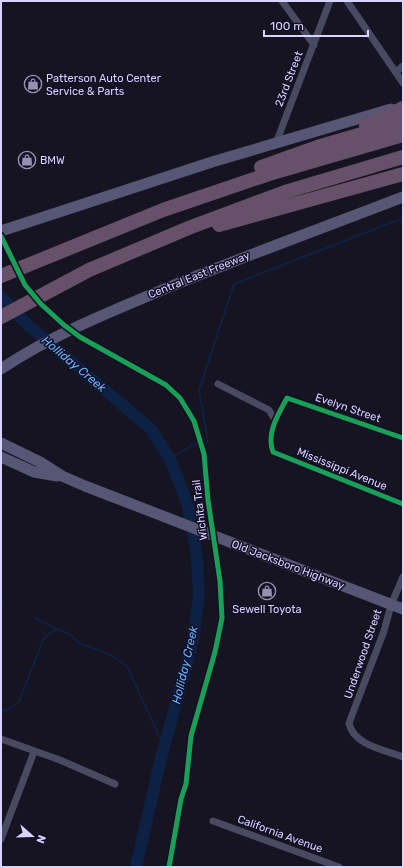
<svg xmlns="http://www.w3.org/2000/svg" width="404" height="868" font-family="Rubik,sans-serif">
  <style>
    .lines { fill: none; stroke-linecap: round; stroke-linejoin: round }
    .stream { stroke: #0d2144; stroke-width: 2 }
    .river { stroke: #0d2144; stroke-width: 12 }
    .minor { stroke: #4a4962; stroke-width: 7 }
    .secondary { stroke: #575674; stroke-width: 11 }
    .motorway { stroke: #67516a; stroke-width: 14 }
    .cycleway-casing { stroke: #130f26; stroke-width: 8 }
    .cycleway { stroke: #1a9f57; stroke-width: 5 }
    .labels { text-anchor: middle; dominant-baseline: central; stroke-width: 3; stroke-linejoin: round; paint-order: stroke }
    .poi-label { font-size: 11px; fill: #d9d4ff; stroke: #130f26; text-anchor: start }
    .street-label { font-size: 11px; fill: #d9d4ff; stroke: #130f26 }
    .water-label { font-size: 12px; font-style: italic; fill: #62b6ff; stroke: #130f26 }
  </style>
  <rect width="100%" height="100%" fill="#161421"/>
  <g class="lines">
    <path class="stream" d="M170 459 192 445 208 442 199 390 234 284 403 218
      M1 605 3 606
      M35 618 57 629
      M1 711 7 710 19 702 43 640 49 633 57 629 69 634 79 643 111 655 127 666 164 747"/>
    <path class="river" d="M1 297 28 325 151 429 170 459 188 506 197 558 199 595 193 641 160 762 136 867"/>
    <path class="minor" d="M282 1 314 45
      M347 1 403 83
      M396 72 403 66
      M276 143 330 1
      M218 384 269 410 275 420
      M403 438 287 398C278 415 266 433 273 452L403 504
      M403 577 391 605 384 631 349 723C353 745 385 750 403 757
      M1 739 60 760 115 784
      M213 821 339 867
      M1 839 34 752"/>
    <path class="secondary" d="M1 231 212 162 391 109
      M1 369C50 336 107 313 162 290 242 257 323 228 403 197
      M1 443 40 462 62 476 85 486 403 609
      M1 457 34 472 57 476"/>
    <path class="motorway" d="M366 126 403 108
      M261 167 317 147 403 122
      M219 225 403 174
      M1 276 163 210 269 174 403 135
      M1 317 89 270 191 227 285 192 403 157"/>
    <defs>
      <path id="cycleway" d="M1 236 25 285 41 304 64 325 80 337 166 385 180 398 194 421 204 454 208 500 220 581 222 618 215 652 191 736 186 784 181 799 169 867
        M403 438 287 398C278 415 266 433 273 452L403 504"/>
    </defs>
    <use href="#cycleway" class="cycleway-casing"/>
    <use href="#cycleway" class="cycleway"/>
  </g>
  <defs>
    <symbol id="shop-ring" viewBox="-11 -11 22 22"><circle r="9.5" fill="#130f26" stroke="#9591b1" stroke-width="1.5"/><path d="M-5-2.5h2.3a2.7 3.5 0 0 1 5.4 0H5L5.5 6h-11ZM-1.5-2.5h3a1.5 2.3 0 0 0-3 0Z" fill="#9591b1"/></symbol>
  </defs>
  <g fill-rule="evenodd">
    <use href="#shop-ring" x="23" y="74" width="20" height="20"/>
    <use href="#shop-ring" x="17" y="150" width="20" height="20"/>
    <use href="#shop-ring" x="257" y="581" width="20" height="20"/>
  </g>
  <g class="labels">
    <g class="poi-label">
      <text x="46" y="78">Patterson Auto Center<tspan x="46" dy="13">Service &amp; Parts</tspan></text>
      <text x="40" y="160">BMW</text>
      <text x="267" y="609" text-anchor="middle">Sewell Toyota</text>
    </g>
    <g class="street-label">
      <text transform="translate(289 79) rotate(-69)">23rd Street</text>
      <text transform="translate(199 275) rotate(-22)">Central East Freeway</text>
      <text transform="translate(348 408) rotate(19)">Evelyn Street</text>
      <text transform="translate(342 469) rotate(22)">Mississippi Avenue</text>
      <text transform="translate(200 510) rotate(-97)">Wichita Trail</text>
      <text transform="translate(288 565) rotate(21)">Old Jacksboro Highway</text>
      <text transform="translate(363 654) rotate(-71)">Underwood Street</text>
      <text transform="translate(280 834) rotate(20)">California Avenue</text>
    </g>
    <g class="water-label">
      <text transform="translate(74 364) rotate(40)">Holliday Creek</text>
      <text transform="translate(185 665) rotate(-77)">Holliday Creek</text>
    </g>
  </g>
  <rect width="404" height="868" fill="none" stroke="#d9d4ff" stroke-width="4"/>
  <g transform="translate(32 836) rotate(110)" stroke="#130f26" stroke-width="3" paint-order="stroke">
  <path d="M0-3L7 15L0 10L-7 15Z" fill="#d9d4ff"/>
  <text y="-6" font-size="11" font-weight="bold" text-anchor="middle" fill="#d9d4ff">N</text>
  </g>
  <path d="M264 30v6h104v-6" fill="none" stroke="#d9d4ff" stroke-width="2"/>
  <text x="270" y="30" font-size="12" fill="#d9d4ff" stroke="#130f26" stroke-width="3" paint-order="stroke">100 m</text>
</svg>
